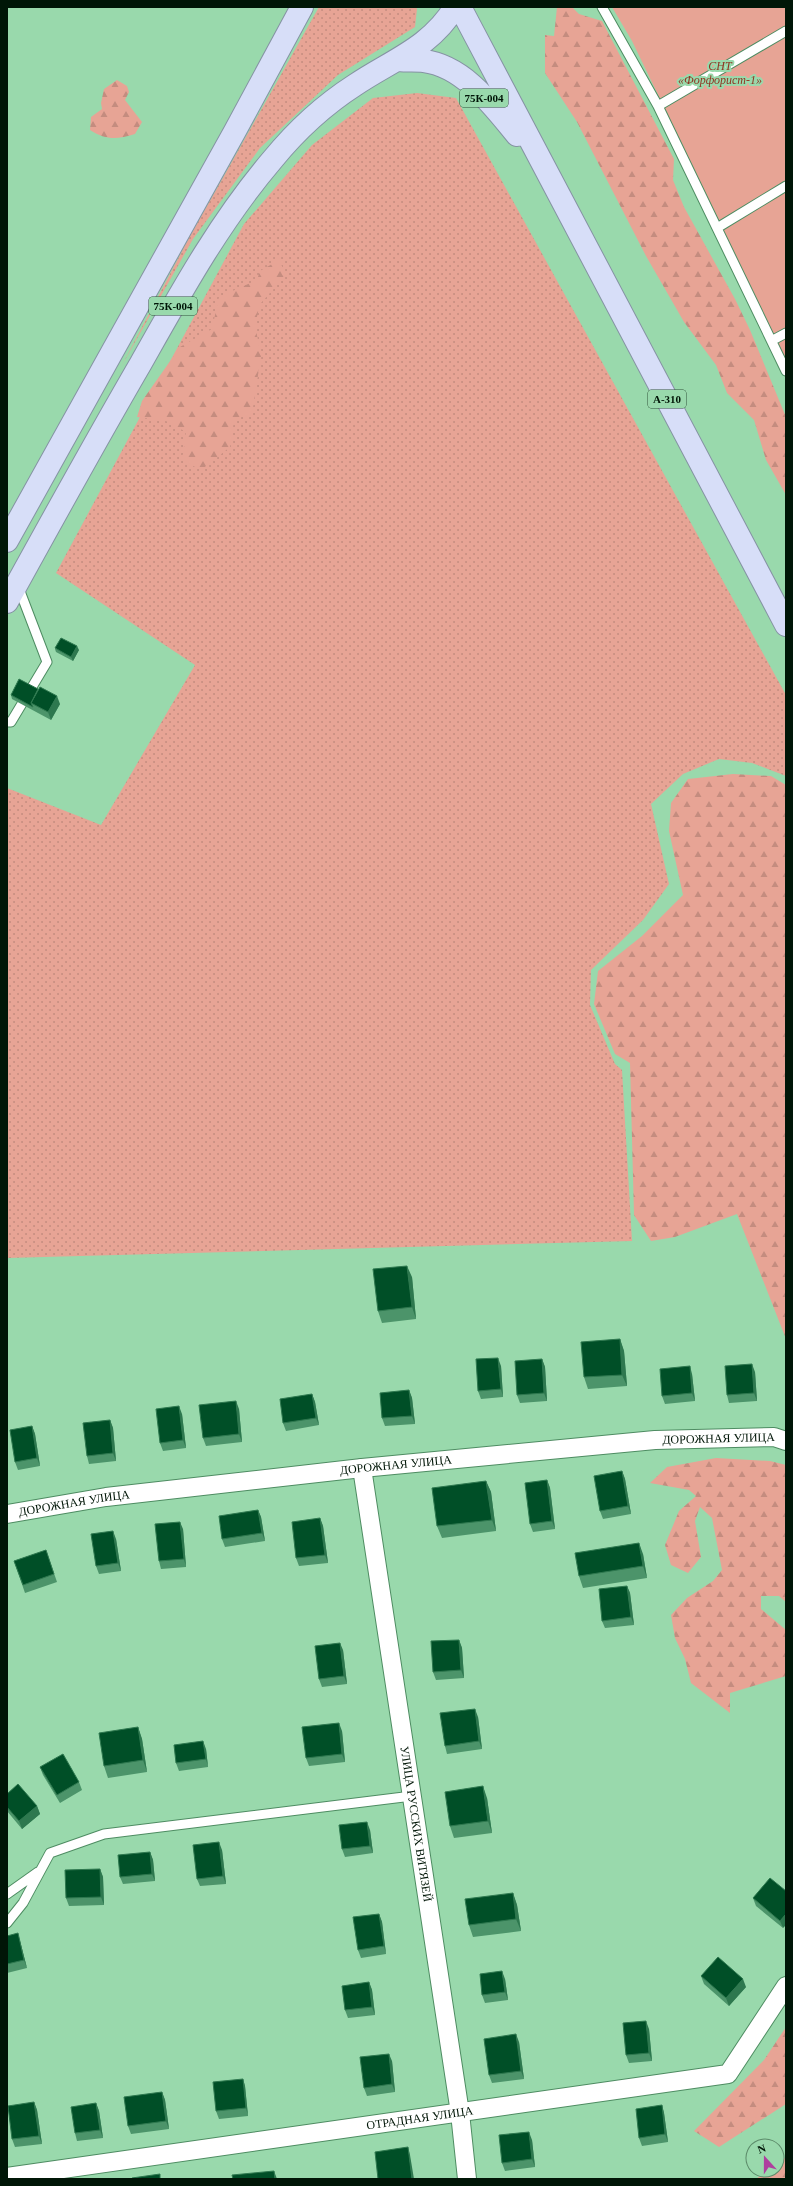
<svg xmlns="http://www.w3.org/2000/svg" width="793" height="2186" font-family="'Times New Roman',serif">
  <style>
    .grass { fill: url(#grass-dots) }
    .forest { fill: url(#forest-firs) }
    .garden { fill: #e7a495 }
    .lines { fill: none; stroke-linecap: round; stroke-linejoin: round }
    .service-casing { stroke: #4e8c62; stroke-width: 11 }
    .minor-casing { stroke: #4e8c62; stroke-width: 20 }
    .trunk-casing { stroke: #8593a3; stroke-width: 24 }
    .service { stroke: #fff; stroke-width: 9 }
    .minor { stroke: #fff; stroke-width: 18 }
    .trunk { stroke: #d7def8; stroke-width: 22 }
    .wall { fill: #4c946a }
    .shaded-wall { fill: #2e784f }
    .building { fill: #004f27; stroke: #2e784f }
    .labels { text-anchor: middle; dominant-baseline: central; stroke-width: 4; stroke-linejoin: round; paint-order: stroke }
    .shield { fill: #99d9ac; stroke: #2e5038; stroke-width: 1 }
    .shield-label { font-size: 11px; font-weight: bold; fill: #001607 }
    .park-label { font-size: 12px; font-style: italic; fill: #8f3522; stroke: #99d9ac }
    .street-label { font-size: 12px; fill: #001607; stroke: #99d9ac }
  </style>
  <defs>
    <pattern id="grass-dots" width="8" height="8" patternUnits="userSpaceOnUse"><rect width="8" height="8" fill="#e7a495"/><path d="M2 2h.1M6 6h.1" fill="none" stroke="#c48c7f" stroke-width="1.8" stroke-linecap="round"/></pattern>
    <pattern id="forest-firs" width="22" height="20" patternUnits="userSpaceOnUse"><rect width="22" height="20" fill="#e7a495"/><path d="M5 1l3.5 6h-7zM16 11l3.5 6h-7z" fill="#c48c7f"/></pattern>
  </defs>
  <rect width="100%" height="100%" fill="#99d9ac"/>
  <path class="grass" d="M319 7H416L417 9 415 27 338 75 260 148 193 239 121 367 189 238Z
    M417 93 456 98 786 695V776L752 763 719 759 683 774 651 804 669 884 643 920 591 970 590 1005 615 1064 622 1070 632 1241 7 1258V788L101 825 195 665 56 573 244 224 312 145 373 98Z"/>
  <path class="forest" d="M557 7H572L579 14 602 21 674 159 673 180 684 207 735 299 750 330 786 417V495L766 460 754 420 727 393 716 365 684 322 646 256 577 122 545 73V35L554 36Z
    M117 80 127 86 129 92 125 100 142 122 135 134C116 140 106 140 90 130L91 117 102 109 101 103 104 89Z
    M279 260 286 275 260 304 255 325 261 356 252 413 234 420 230 447 201 470 182 460 186 432 166 421 137 417 142 401 180 347 212 329 219 297 257 280 260 271Z
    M733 774 771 776 786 785V1339L737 1214 675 1237 651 1241 634 1215 630 1063 615 1054 594 1004 598 971 642 936 683 895 669 831 671 803 688 779Z
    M716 1458 770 1461 786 1465V1602L779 1596H761V1609L786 1630V1676L730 1693V1713L691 1683 685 1659 675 1638 671 1615 687 1598 713 1581 722 1570 712 1518 700 1507 695 1521 701 1557 688 1573 671 1565 665 1545 679 1511 696 1496 689 1490 650 1483 667 1467Z
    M786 2027V2104L719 2147 694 2131 764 2060Z
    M786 2157V2179H756L768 2170H777V2164Z"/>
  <path class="garden" d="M612 7H786V360L632 41Z"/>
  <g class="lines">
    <defs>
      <path id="service" d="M602 7 658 106 786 371
        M658 106 786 31
        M717 228 786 186
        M773 340 786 333
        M7 722H11L47 662 18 586
        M7 1894 38 1872
        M7 1923 23 1903 50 1853 104 1834 412 1796"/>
      <g id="minor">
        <path id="s1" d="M362 1468 460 2113 467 2179"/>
        <path id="s2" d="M7 1514 106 1497 362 1468 655 1440 774 1437 786 1441"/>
        <path id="s3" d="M7 2177 728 2074 786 1986"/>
      </g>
      <path id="trunk" d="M460 7 786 625
        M399 60C407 61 416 60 424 61 464 66 493 106 517 135
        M7 541 235 131 302 7
        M7 602C51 522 95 442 141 363 181 292 220 221 273 159 296 131 324 105 355 85 392 60 430 48 455 7"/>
    </defs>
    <use href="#service" class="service-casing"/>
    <use href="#minor" class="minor-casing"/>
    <use href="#trunk" class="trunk-casing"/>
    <use href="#service" class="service"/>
    <use href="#minor" class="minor"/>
    <use href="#trunk" class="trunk"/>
  </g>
  <path class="wall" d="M55 649 79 650 73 661 56 652Z
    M11 695 60 704 51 720 12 699Z
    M412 1277 416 1319 382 1323 378 1311Z
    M620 1339 624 1351 627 1386 588 1389 584 1377Z
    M542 1359 545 1367 547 1401 520 1403 517 1395Z
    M501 1366 503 1397 481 1399 478 1391Z
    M755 1372 757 1401 729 1403 727 1395Z
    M692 1374 695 1401 665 1404 662 1396Z
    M409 1390 412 1398 415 1424 385 1426 382 1418Z
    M312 1394 315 1402 319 1425 286 1431 283 1423Z
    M239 1409 242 1442 206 1446 203 1438Z
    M182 1414 186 1448 163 1451 160 1443Z
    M110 1420 113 1428 116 1461 89 1464 87 1456Z
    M32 1426 35 1434 40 1466 18 1470 15 1462Z
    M622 1471 625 1479 631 1514 603 1519 600 1511Z
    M547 1480 550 1488 555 1529 533 1532 530 1524Z
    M486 1481 491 1492 496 1531 442 1538 437 1526Z
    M258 1510 261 1517 265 1541 225 1547 222 1539Z
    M320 1518 323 1526 328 1563 299 1566 296 1558Z
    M183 1529 186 1567 161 1569 159 1561Z
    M116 1539 121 1571 99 1574 96 1566Z
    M46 1550 57 1582 25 1593 14 1561Z
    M643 1554 647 1578 583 1588 579 1576Z
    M627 1586 630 1593 634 1625 605 1628 602 1621Z
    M459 1640 462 1648 464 1678 436 1680 433 1672Z
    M343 1650 347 1684 322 1687 319 1679Z
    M478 1717 482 1749 447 1754 445 1746Z
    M138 1727 142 1739 147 1772 108 1778 104 1766Z
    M342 1731 345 1762 309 1766 306 1758Z
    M206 1749 208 1767 179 1771 176 1763Z
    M40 1767 79 1782 82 1790 60 1803 43 1775Z
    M7 1794 37 1806 40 1814 22 1829 7 1811Z
    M487 1798 492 1833 454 1838 450 1826Z
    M370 1830 373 1853 345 1857 342 1849Z
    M222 1850 226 1884 200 1886 197 1879Z
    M150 1852 153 1860 155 1881 123 1884 120 1877Z
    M100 1869 103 1877 104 1905 69 1906 66 1898Z
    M770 1878 783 1928 756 1906 753 1898Z
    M513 1893 517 1905 521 1931 473 1937 469 1925Z
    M379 1914 382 1922 386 1954 361 1958 358 1950Z
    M7 1936 20 1941 27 1968 7 1973Z
    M701 1976 746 1987 729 2006 704 1984Z
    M505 1979 508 2000 485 2003 482 1995Z
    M369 1982 372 1990 375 2015 348 2018 345 2010Z
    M649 2029 652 2061 629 2063 626 2055Z
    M519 2042 524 2079 492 2083 489 2075Z
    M392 2061 395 2092 367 2096 364 2088Z
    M243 2079 245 2086 248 2116 219 2119 216 2111Z
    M162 2092 165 2100 169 2129 131 2134 128 2126Z
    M34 2102 37 2110 42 2144 15 2147 12 2139Z
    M96 2103 99 2111 103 2138 77 2141 75 2133Z
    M662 2105 664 2113 668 2142 642 2146 639 2138Z
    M532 2140 535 2167 505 2171 502 2163Z"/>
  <path class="shaded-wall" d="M77 646 79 650 73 661 71 657Z
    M57 696 60 704 51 720 48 712Z
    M407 1266 412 1277 416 1319 412 1307Z
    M620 1339 624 1351 627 1386 622 1375Z
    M498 1358 501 1366 503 1397 501 1389Z
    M542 1359 545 1367 547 1401 544 1393Z
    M752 1364 755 1372 757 1401 754 1393Z
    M690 1366 692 1374 695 1401 692 1393Z
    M409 1390 412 1398 415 1424 412 1416Z
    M312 1394 315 1402 319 1425 316 1418Z
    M236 1401 239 1409 242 1442 239 1434Z
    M179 1406 182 1414 186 1448 183 1440Z
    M110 1420 113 1428 116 1461 113 1453Z
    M32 1426 35 1434 40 1466 37 1458Z
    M622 1471 625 1479 631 1514 628 1506Z
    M547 1480 550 1488 555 1529 552 1521Z
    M486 1481 491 1492 496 1531 492 1520Z
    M258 1510 261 1517 265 1541 262 1533Z
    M320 1518 323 1526 328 1563 325 1555Z
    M180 1522 183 1529 186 1567 184 1559Z
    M113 1531 116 1539 121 1571 118 1563Z
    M639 1543 643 1554 647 1578 643 1566Z
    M627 1586 630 1593 634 1625 631 1617Z
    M459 1640 462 1648 464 1678 461 1670Z
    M340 1643 343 1650 347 1684 344 1676Z
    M475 1709 478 1717 482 1749 479 1741Z
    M339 1723 342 1731 345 1762 342 1754Z
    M138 1727 142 1739 147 1772 143 1760Z
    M203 1741 206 1749 208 1767 206 1759Z
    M483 1786 487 1798 492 1833 488 1821Z
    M37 1806 40 1814 22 1829 19 1821Z
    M367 1822 370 1830 373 1853 370 1846Z
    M219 1842 222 1850 226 1884 223 1876Z
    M150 1852 153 1860 155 1881 152 1874Z
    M100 1869 103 1877 104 1905 101 1897Z
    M513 1893 517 1905 521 1931 516 1919Z
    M379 1914 382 1922 386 1954 384 1946Z
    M786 1914V1925L783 1928 780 1921Z
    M18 1933 20 1941 27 1968 24 1960Z
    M502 1971 505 1979 508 2000 505 1992Z
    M743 1979 746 1987 729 2006 726 1998Z
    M369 1982 372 1990 375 2015 372 2007Z
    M646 2021 649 2029 652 2061 649 2053Z
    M516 2034 519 2042 524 2079 521 2071Z
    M389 2054 392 2061 395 2092 392 2084Z
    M243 2079 245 2086 248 2116 246 2108Z
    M162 2092 165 2100 169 2129 166 2121Z
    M34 2102 37 2110 42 2144 39 2136Z
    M96 2103 99 2111 103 2138 100 2130Z
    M662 2105 664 2113 668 2142 665 2134Z
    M529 2132 532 2140 535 2167 532 2159Z
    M408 2147 410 2155 414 2179H412Z
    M274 2171 277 2179H275Z"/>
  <path class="building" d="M61 638 77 646 71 657 55 648Z
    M19 679 38 689 31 703 33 707 11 695Z
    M40 687 57 696 48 712 31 703Z
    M407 1266 412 1307 378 1311 373 1269Z
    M620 1339 622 1375 584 1377 581 1342Z
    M498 1358 501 1389 478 1391 476 1359Z
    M542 1359 544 1393 517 1395 515 1361Z
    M752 1364 754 1393 727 1395 725 1366Z
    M690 1366 692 1393 662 1396 660 1369Z
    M409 1390 412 1416 382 1418 380 1393Z
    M312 1394 316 1418 283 1423 280 1399Z
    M236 1401 239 1434 203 1438 199 1405Z
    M179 1406 183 1440 160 1443 156 1409Z
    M110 1420 113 1453 87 1456 83 1423Z
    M32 1426 37 1458 15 1462 10 1430Z
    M622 1471 628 1506 600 1511 594 1476Z
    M547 1480 552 1521 530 1524 525 1483Z
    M486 1481 492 1520 437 1526 432 1488Z
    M258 1510 262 1533 222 1539 219 1516Z
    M320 1518 325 1555 296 1558 292 1522Z
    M180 1522 184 1559 159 1561 155 1524Z
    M113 1531 118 1563 96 1566 91 1534Z
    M639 1543 643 1566 579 1576 575 1553Z
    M46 1550 54 1574 23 1585 14 1561Z
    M627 1586 631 1617 602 1621 599 1589Z
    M459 1640 461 1670 433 1672 431 1641Z
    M340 1643 344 1676 319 1679 315 1646Z
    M475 1709 479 1741 445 1746 440 1713Z
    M339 1723 342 1754 306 1758 302 1727Z
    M138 1727 143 1760 104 1766 99 1733Z
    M203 1741 206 1759 176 1763 174 1745Z
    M63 1754 79 1782 57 1795 40 1767Z
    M18 1784 37 1806 19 1821 7 1807V1794Z
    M483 1786 488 1821 450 1826 445 1792Z
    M367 1822 370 1846 342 1849 339 1825Z
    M219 1842 223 1876 197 1879 193 1845Z
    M150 1852 152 1874 120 1877 118 1855Z
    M100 1869 101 1897 66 1898 65 1870Z
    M770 1878 786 1891V1914L780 1921 753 1898Z
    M513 1893 516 1919 469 1925 465 1899Z
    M379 1914 384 1946 358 1950 353 1917Z
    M18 1933 24 1960 7 1964V1936Z
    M718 1957 743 1979 726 1998 701 1976Z
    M502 1971 505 1992 482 1995 480 1974Z
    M369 1982 372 2007 345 2010 342 1986Z
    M646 2021 649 2053 626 2055 623 2023Z
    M516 2034 521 2071 489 2075 484 2039Z
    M389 2054 392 2084 364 2088 360 2057Z
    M243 2079 246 2108 216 2111 213 2082Z
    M162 2092 166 2121 128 2126 124 2097Z
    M34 2102 39 2136 12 2139 8 2106Z
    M96 2103 100 2130 75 2133 71 2107Z
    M662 2105 665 2134 639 2138 636 2109Z
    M529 2132 532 2159 502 2163 499 2135Z
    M408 2147 412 2179H378L375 2152Z
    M274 2171 275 2179H233L232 2175Z
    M160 2174V2179H132V2178Z"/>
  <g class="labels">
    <g class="shield">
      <rect x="460" y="89" width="48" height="18" rx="3"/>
      <rect x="149" y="297" width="48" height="18" rx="3"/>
      <rect x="648" y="390" width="38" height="18" rx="3"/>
    </g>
    <g class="shield-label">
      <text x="484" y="98">75К-004</text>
      <text x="173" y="306">75К-004</text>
      <text x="667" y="399">А-310</text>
    </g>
    <g class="park-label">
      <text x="720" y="66">СНТ<tspan x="720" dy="14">«Форфорист-1»</tspan></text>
    </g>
    <g class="street-label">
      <text stroke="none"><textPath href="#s2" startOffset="716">ДОРОЖНАЯ УЛИЦА</textPath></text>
      <text stroke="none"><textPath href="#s2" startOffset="392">ДОРОЖНАЯ УЛИЦА</textPath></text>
      <text stroke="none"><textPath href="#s2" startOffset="68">ДОРОЖНАЯ УЛИЦА</textPath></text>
      <text stroke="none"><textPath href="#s1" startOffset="360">УЛИЦА РУССКИХ ВИТЯЗЕЙ</textPath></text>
      <text stroke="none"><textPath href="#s3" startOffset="417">ОТРАДНАЯ УЛИЦА</textPath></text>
    </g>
  </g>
  <rect width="793" height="2186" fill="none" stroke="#001607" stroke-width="16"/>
  <g transform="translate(765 2158) rotate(339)"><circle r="19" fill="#99d9ac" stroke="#5c8b6a"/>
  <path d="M0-3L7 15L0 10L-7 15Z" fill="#ae409e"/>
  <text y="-6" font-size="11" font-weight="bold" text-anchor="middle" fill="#001607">N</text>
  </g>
</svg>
